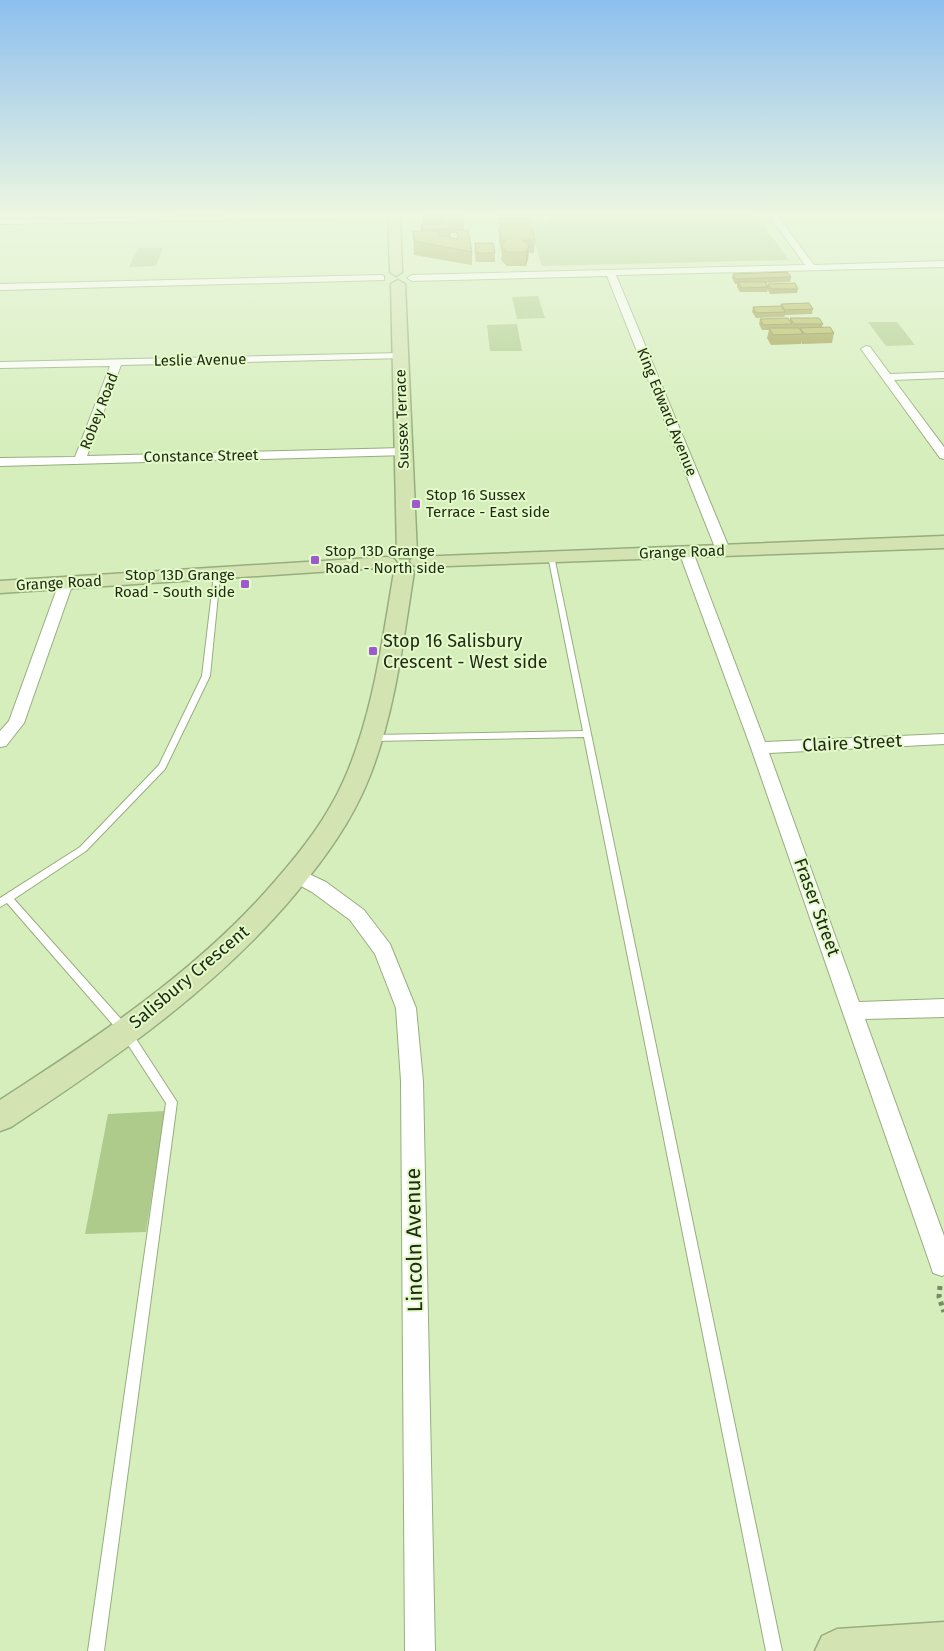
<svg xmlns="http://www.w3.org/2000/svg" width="944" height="1651" font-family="'Fira Sans',sans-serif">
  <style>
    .green { fill: #aecb8c }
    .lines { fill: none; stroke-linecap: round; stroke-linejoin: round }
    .lane-casing { stroke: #97ad7e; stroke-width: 2 }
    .street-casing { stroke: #97ad7e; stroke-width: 2 }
    .secondary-casing { stroke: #97ad7e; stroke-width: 3 }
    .path { stroke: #798967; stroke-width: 5; stroke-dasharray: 4 4; stroke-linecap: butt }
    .lane { fill: #fff; fill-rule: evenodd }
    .street { fill: #fff; fill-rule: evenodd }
    .secondary { fill: #d4e3b2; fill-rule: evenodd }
    .wall { fill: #9b9a45; fill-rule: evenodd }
    .shaded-wall { fill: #7e7d38 }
    .building { fill: #b4b350; stroke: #7e7d38 }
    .poi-dot { fill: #9d59ce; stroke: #e3fbc8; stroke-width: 2 }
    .labels { text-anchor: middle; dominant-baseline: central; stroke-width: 4; stroke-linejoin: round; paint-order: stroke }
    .far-street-label { font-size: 15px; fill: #222a17; stroke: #e3fbc8 }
    .far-poi-label { font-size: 15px; fill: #222a17; stroke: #e3fbc8; text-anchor: start }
    .poi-label { font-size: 18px; fill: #222a17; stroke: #e3fbc8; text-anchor: start }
    .street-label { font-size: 18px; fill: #222a17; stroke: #e3fbc8 }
    .near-street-label { font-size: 21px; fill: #222a17; stroke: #e3fbc8 }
  </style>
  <rect width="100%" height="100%" fill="#d6eebc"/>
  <path class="green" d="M494 215H756L789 260 542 266 531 231H498Z
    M138 248H163L156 266 129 267Z
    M538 296 545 318 517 319 512 297Z
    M868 322H897L915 345 886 346Z
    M517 324 522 351H490L487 325Z
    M165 1111 146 1232 85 1234 108 1114Z"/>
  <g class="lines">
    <defs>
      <path id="lane" d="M542 215H546L548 222H546Z
        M551 554 554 556 782 1651H766L584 737 372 741 368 738 372 735 583 731 548 556Z
        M217 573 220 575 210 676 165 769 86 851 14 899 129 1028 177 1102 104 1651H88L166 1103 121 1034 7 903 0 907V898L80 847 159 765 202 676 214 575Z"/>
      <path id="street" d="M256 215H369L365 217 0 224V220Z
        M769 215H777L814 265 944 261V267L616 275 730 550 723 554 716 550 607 276 412 281 407 278 412 275 805 265Z
        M381 275 384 276V280L0 290V284Z
        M866 346 870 347 890 374 944 372V378L894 380 944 447V459L940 458 861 349Z
        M400 353 404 354 405 356 404 358 121 365 87 456 403 448 407 449 409 452 407 455 0 466V458L75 457 110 366 0 368V362Z
        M686 548 693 552 765 742 944 734V744L769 753 859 1002 944 999V1017L865 1019 944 1236V1275L942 1276 933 1273 930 1264 751 748 679 552Z
        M66 579 73 583 24 723 6 746 0 747V731L9 721 59 583Z
        M296 868 326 882 364 910 390 944 416 1008 423 1081 435 1651H405L401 1081 396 1008 375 954 350 920 312 892 290 880 287 875 290 870Z"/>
      <path id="secondary" d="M388 215H400L402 272 396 276 390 272Z
        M398 280 405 284 417 554 415 557 944 536V548L420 567 413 565 410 561 412 558H400L397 554 391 284Z
        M387 557 394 559 397 563 394 567 0 593V581Z
        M404 566 411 568 414 572C403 641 395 713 369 778 352 821 325 858 296 893 217 988 114 1059 11 1127L0 1131V1100C99 1036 199 970 276 880 303 849 327 818 344 780 373 715 382 642 394 572L397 568Z
        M944 1622V1651H815L822 1636 837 1629Z"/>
    </defs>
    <use href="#lane" class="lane-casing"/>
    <use href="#street" class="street-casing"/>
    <use href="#secondary" class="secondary-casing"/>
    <path class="path" d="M940 1286 939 1297 944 1312"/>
    <use href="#lane" class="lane"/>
    <use href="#street" class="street"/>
    <use href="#secondary" class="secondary"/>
  </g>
  <path class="wall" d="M423 215 464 216V230L472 252V265L414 255 413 231H421V224H423ZM451 233H457V238H451Z
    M500 218 535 240 534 253H529L528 259 526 266H507L501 260 502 254 499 242Z
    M475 243 495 253V262H476L475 253Z
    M733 274 791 277 790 282 766 283 767 285 768 284 798 289 797 293 770 294 768 290 767 292H740L737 287V284H735L732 278Z
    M781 304 813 309 812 314 785 315 784 317 756 318 752 312 753 307 781 306Z
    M790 318 823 324 822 327 834 333 832 343 802 344 801 342V344L771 345 767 338 769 330H762L759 324 760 319 790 320Z"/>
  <path class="shaded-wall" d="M529 246 528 259 526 266V252Z"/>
  <path class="building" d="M423 215H458V216H464V220L463 224H450L451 229 422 230 421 224H443V221H424Z
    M500 218H529L535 240H523L529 246 526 252H507L502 246 505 240H501L499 229H502Z
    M456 230H468L472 252 414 241 413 231H438V235L458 239Z
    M475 243H493L495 253H476Z
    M787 272 791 277 736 279 733 274Z
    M738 282H765L768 287 741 288Z
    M795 283 798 289H771L768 284Z
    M809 303 813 309 785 310 781 304Z
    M781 306 785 312 756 313 753 307Z
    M788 318 792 324 763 325 760 319Z
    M790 318H819L823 324H794Z
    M830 327 834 333 805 334 800 328Z
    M769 328H799L803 334 773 335Z"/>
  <linearGradient id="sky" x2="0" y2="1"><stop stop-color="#8dbfee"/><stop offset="0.48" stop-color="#edf7e1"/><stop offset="1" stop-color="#edf7e1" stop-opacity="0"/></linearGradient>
  <rect width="944" height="446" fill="url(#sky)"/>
  <g class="poi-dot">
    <rect x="411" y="499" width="10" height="10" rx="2.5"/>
    <rect x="310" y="555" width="10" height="10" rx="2.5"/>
    <rect x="240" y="579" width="10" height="10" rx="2.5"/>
    <rect x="368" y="646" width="10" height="10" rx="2.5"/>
  </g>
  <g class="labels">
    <g class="far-street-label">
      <text transform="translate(200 360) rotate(-1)">Leslie Avenue</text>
      <text transform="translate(99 411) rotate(-69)">Robey Road</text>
      <text transform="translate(667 412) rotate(68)">King Edward Avenue</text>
      <text transform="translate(402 419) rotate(-92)">Sussex Terrace</text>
      <text transform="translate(201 456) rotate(-1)">Constance Street</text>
      <text transform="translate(682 552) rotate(-2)">Grange Road</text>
      <text transform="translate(59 583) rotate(-3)">Grange Road</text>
    </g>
    <g class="far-poi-label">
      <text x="426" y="495">Stop 16 Sussex<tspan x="426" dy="17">Terrace - East side</tspan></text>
      <text x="325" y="551">Stop 13D Grange<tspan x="325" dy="17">Road - North side</tspan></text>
      <text x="235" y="575" text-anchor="end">Stop 13D Grange<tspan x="235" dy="17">Road - South side</tspan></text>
    </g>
    <g class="poi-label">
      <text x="383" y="641">Stop 16 Salisbury<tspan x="383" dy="21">Crescent - West side</tspan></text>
    </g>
    <g class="street-label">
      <text transform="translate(852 743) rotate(-3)">Claire Street</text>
      <text transform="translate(817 907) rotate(70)">Fraser Street</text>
      <text transform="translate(189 977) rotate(-40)">Salisbury Crescent</text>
    </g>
    <g class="near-street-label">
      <text transform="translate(414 1240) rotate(-91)">Lincoln Avenue</text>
    </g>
  </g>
</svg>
